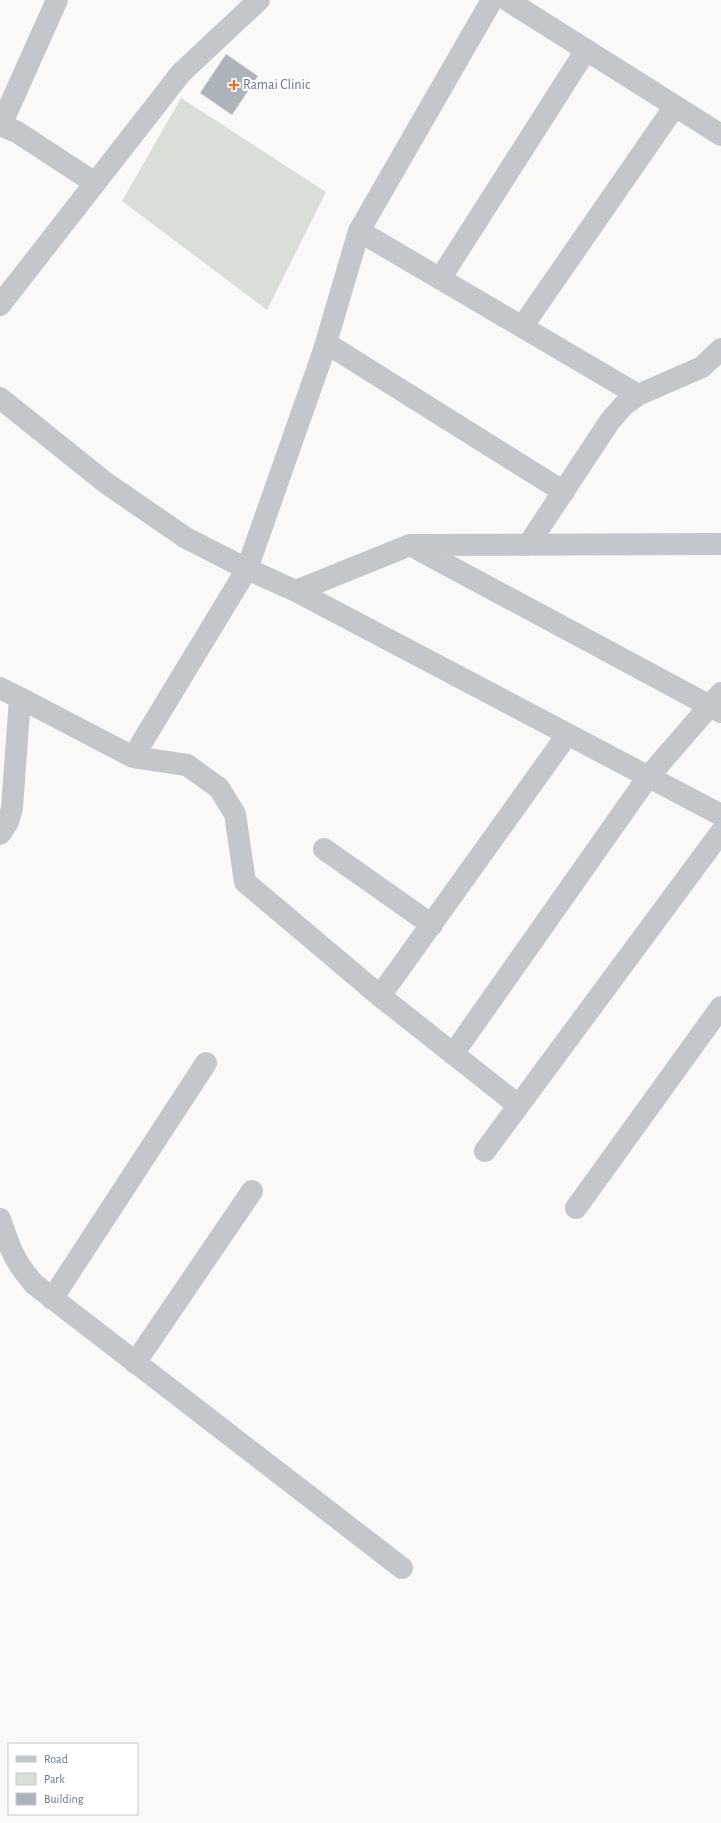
<svg xmlns="http://www.w3.org/2000/svg" width="721" height="1823" font-family="'Alegreya Sans',sans-serif">
  <style>
    .green { fill: #d9dfd7 }
    .building { fill: #acb3ba; stroke: #dbdcda }
    .lines { fill: none; stroke-linecap: round; stroke-linejoin: round }
    .minor { stroke: #c3c7cb; stroke-width: 22 }
    .poi-dot { fill: #e17330; stroke: #fff; stroke-width: 1.5 }
    .labels { text-anchor: middle; dominant-baseline: central; stroke-width: 4; stroke-linejoin: round; paint-order: stroke }
    .poi-label { font-size: 14px; fill: #697688; stroke: #fff; text-anchor: start }
  </style>
  <rect width="100%" height="100%" fill="#f9faf8"/>
  <path class="green" d="M181 98 326 192 267 310 122 201Z"/>
  <path class="building" d="M226 54 258 76 232 115 200 93Z"/>
  <g class="lines">
    <path class="minor" d="M507 0 721 135
      M0 125 17 132 95 183
      M1 125 57 0
      M359 231 492 0
      M440 279 586 50
      M0 305 181 73 259 0
      M522 327 675 106
      M326 343 564 492
      M0 398 106 483 186 538 247 569 296 591 721 815
      M528 545 610 421 624 405 638 395 702 367 721 349
      M412 546 721 712
      M296 591 410 545 721 544
      M0 688 20 698 12 808 8 822 0 834
      M20 698 133 757 247 569 323 353 359 231 638 395
      M133 757 187 765 219 788 235 814 245 882 380 996 518 1105
      M324 849 432 925
      M380 996 567 735
      M453 1054 648 777 721 693
      M485 1151 721 832
      M576 1208 721 1007
      M0 1219C10 1248 14 1261 34 1284L402 1568
      M52 1299 206 1063
      M135 1363 252 1191"/>
  </g>
  <path class="poi-dot" d="M232 79h4v4h4v4h-4v4h-4v-4h-4v-4h4z"/>
  <g class="labels">
    <g class="poi-label">
      <text x="243" y="85">Ramai Clinic</text>
    </g>
  </g>
  <rect x="8" y="1743" width="130" height="72" fill="#ffffff" stroke="#c3c8cf"/>
  <rect x="16" y="1756" width="20" height="6" fill="#c3c7cb" stroke="#c3c8cf"/>
  <text x="44" y="1763" font-size="12" fill="#697688">Road</text>
  <rect x="16" y="1773" width="20" height="12" fill="#d9dfd7" stroke="#c3c8cf"/>
  <text x="44" y="1783" font-size="12" fill="#697688">Park</text>
  <rect x="16" y="1793" width="20" height="12" fill="#acb3ba" stroke="#c3c8cf"/>
  <text x="44" y="1803" font-size="12" fill="#697688">Building</text>
</svg>
